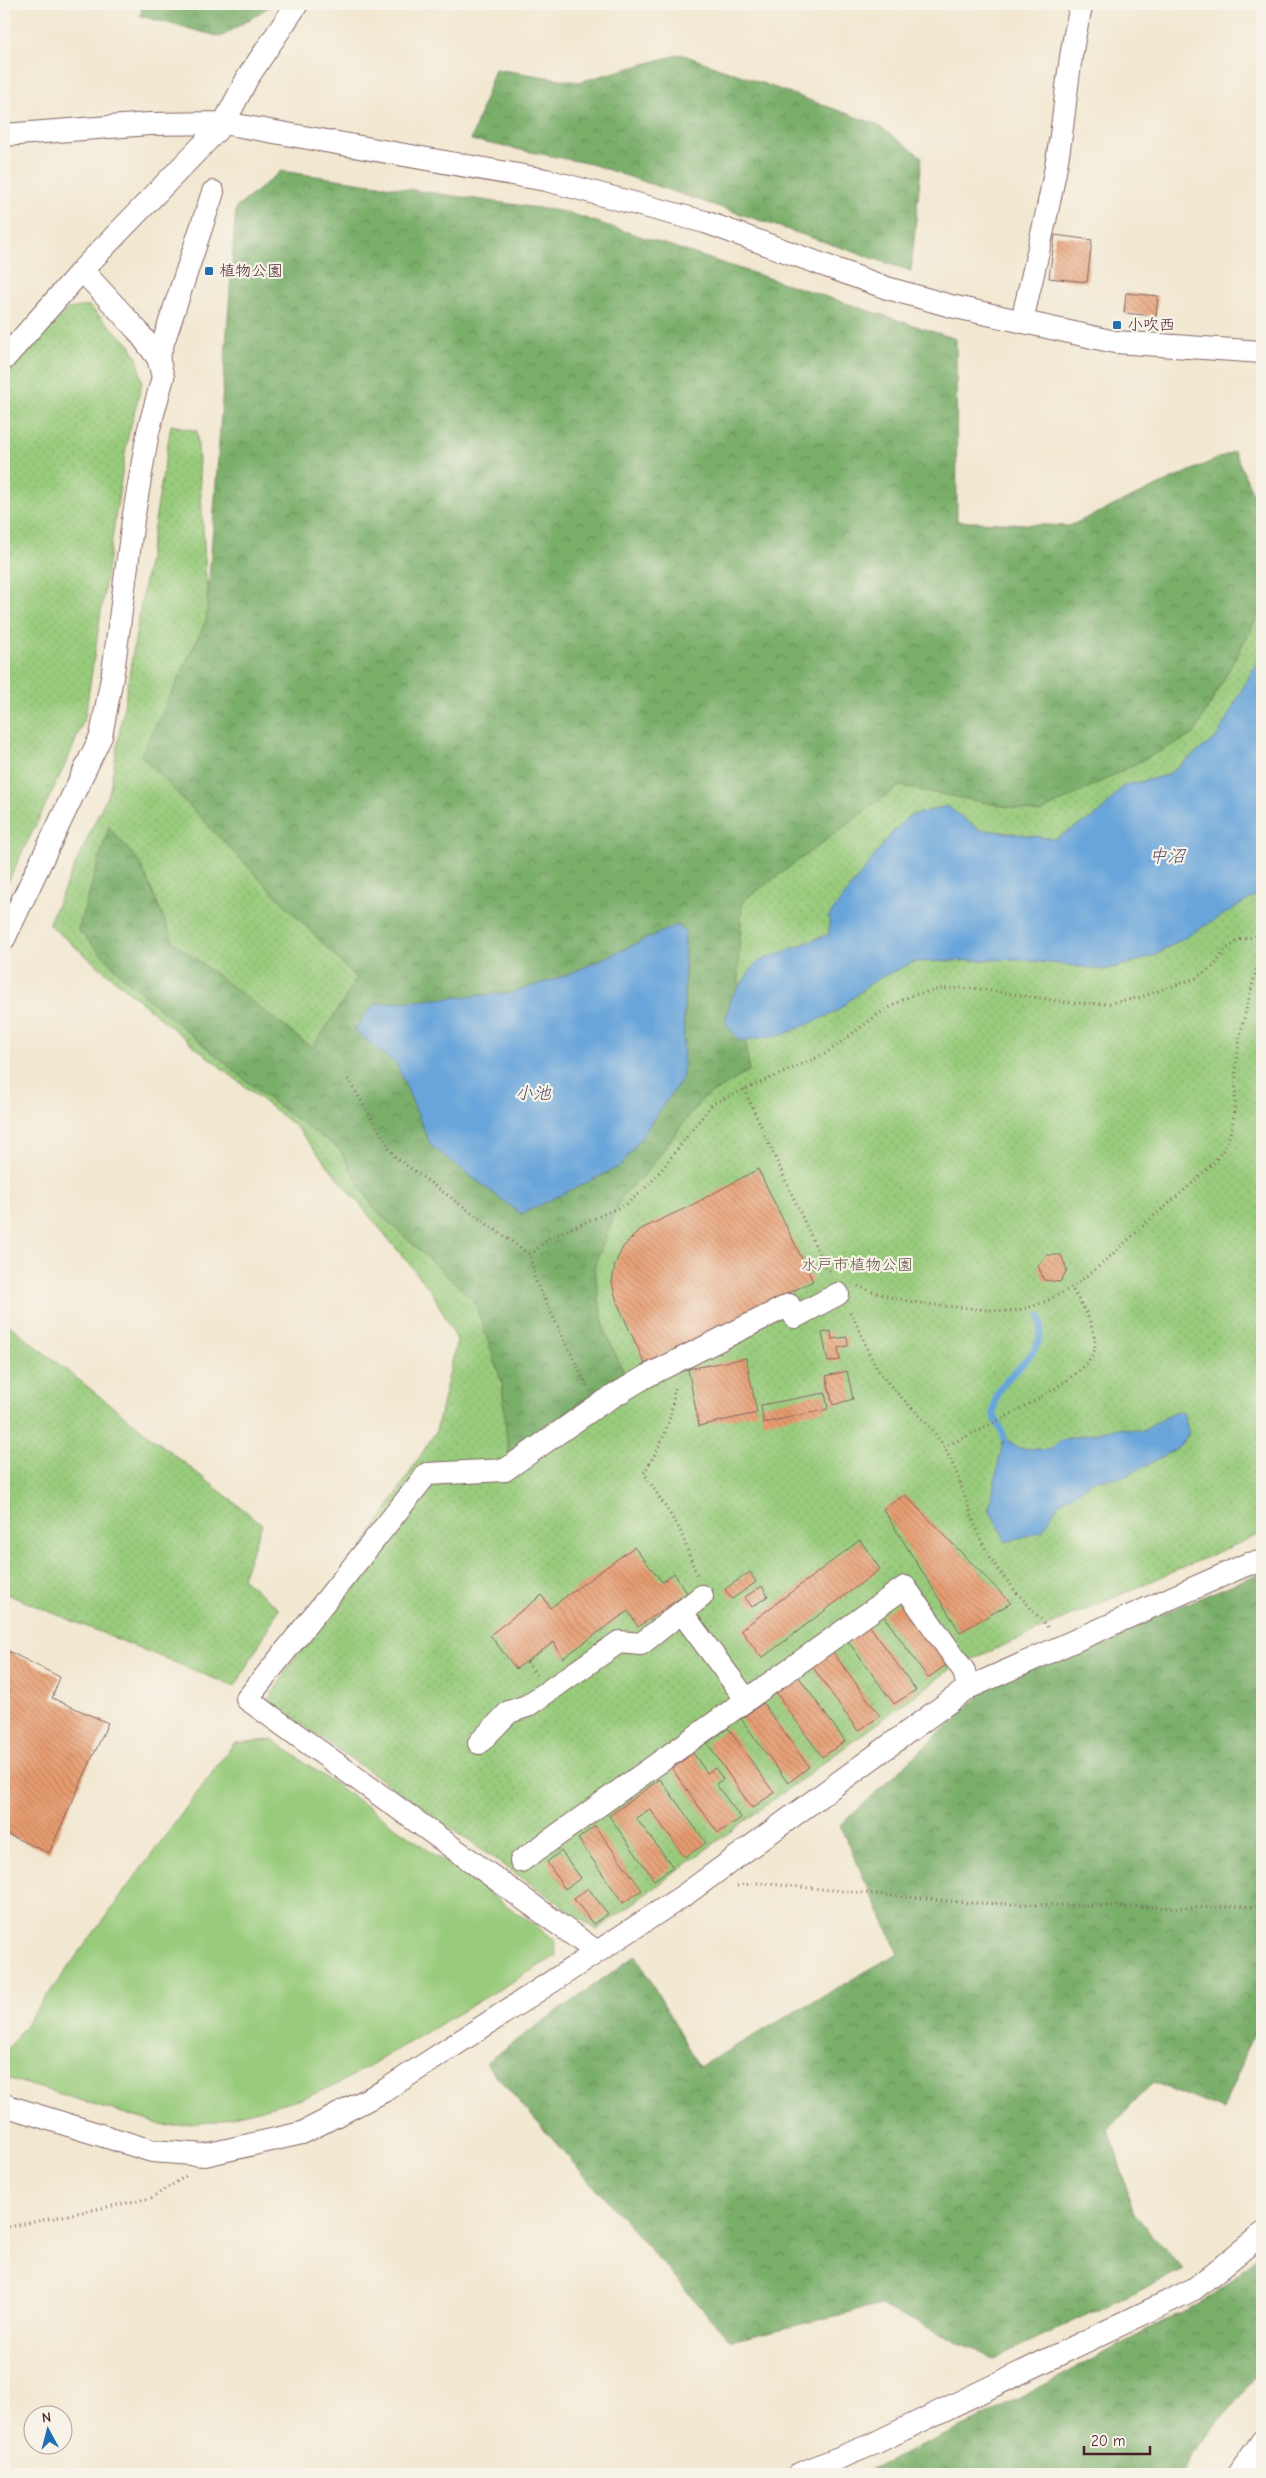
<svg xmlns="http://www.w3.org/2000/svg" width="1266" height="2478" font-family="'Comic Neue','Klee One',sans-serif">
  <style>
    .green { fill: url(#green-dots); stroke: #717553 }
    .forest { fill: url(#forest-crowns); stroke: #62674b }
    .pitch { fill: #98cb7b; stroke: #717553 }
    .water { fill: #69a5da; stroke: #5a6282 }
    .lines { fill: none; stroke-linecap: round; stroke-linejoin: round }
    .stream { stroke: #69a5da; stroke-width: 7 }
    .building { fill: url(#building-back-hatch) }
    .minor-casing { stroke: #856565; stroke-width: 24 }
    .path { stroke: #856565; stroke-width: 3; stroke-dasharray: 1 4; stroke-linecap: butt }
    .minor { stroke: #fff; stroke-width: 22 }
    .poi-dot { fill: #1f6fb2; stroke: #f7f3e8; stroke-width: 2 }
    .labels { text-anchor: middle; dominant-baseline: central; stroke-width: 4.5; stroke-linejoin: round; paint-order: stroke }
    .poi-label { font-size: 16px; fill: #4a1f2b; stroke: #f7f3e8; text-anchor: start }
    .park-label { font-size: 16px; fill: #615343; stroke: #f7f3e8 }
    .water-label { font-size: 18px; font-style: italic; fill: #554e68; stroke: #f7f3e8 }
  </style>
  <defs>
    <pattern id="green-dots" width="8" height="8" patternUnits="userSpaceOnUse" patternTransform="scale(1.25)"><rect width="8" height="8" fill="#98cb7b"/><path d="M2 2h.1M6 6h.1" fill="none" stroke="#84ae6a" stroke-width="1.8" stroke-linecap="round"/></pattern>
    <pattern id="forest-crowns" width="20" height="18" patternUnits="userSpaceOnUse" patternTransform="scale(1.25)"><rect width="20" height="18" fill="#7aaf6b"/><path d="M2 6a3 3 0 1 1 6 0M12 15a3 3 0 1 1 6 0" fill="none" stroke="#668e58"/></pattern>
    <pattern id="building-back-hatch" width="6" height="6" patternUnits="userSpaceOnUse" patternTransform="scale(1.25)"><rect width="6" height="6" fill="#e79c70"/><path d="M-1 5l2 2M0 0l6 6M5-1l2 2" fill="none" stroke="#bd7f5c"/></pattern>
  </defs>
  <rect width="100%" height="100%" fill="#f7f3e8"/>
  <filter id="ink" filterUnits="userSpaceOnUse"><feTurbulence type="fractalNoise" baseFrequency=".02" numOctaves="2"/><feDisplacementMap in="SourceGraphic" scale="10" xChannelSelector="R" yChannelSelector="G"/><feConvolveMatrix kernelMatrix="1 2 1 2 8 2 1 2 1" color-interpolation-filters="sRGB"/></filter>
  <filter id="wash" filterUnits="userSpaceOnUse"><feTurbulence type="fractalNoise" baseFrequency=".0096" numOctaves="4" result="noise"/><feDisplacementMap in="SourceGraphic" scale="20" xChannelSelector="R" yChannelSelector="G"/><feGaussianBlur stdDeviation="1.12" result="paint"/><feColorMatrix in="noise" values="0 0 0 0 0 0 0 0 0 0 0 0 0 0 0 0 0 1.4 0 .05"/><feComposite in="paint" operator="in"/></filter>
  <g filter="url(#wash)">
    <rect width="100%" height="100%" fill="#f2e8d1"/>
    <path class="green" d="M89 306 130 345 138 360 142 383 127 441 85 717 69 757 4 890V376L67 309Z
      M171 425 197 431 209 624 1262 558V1533L952 1668 597 1930 268 1701 329 1601 436 1431 457 1340 432 1292 296 1127 189 1042 48 924 110 789Z
      M4 1321 262 1524 242 1578 279 1609 235 1687 4 1593Z"/>
    <path class="forest" d="M143 4H274L221 37 140 16Z
      M681 54 876 124 922 157 911 271 591 164 471 140 495 69 579 82Z
      M281 171 566 212 956 339 957 521 1069 526 1234 451 1262 514V609L1194 734 1039 813 899 786 742 902 738 972 749 1071 702 1099 645 1174 621 1197 594 1267 604 1329 625 1375 508 1454 502 1383 474 1300 374 1209 339 1149 268 1099 127 981 78 930 109 827 140 863 174 942 312 1048 341 1005 356 978 141 756 206 621 236 208Z
      M1262 1572V2014L1223 2110 1153 2082 1109 2128 1134 2214 1184 2270 993 2359 881 2305 731 2341 485 2063 636 1955 699 2067 898 1953 840 1826 990 1686Z
      M1262 2253V2368L1191 2456 1181 2474H860L980 2419 1212 2296Z"/>
    <path class="pitch" d="M273 1740 554 1939 556 1956 340 2083 309 2096 213 2122 165 2126 4 2077V2054L234 1743Z"/>
    <path class="water" d="M1262 652V892L1152 957 1105 970 1018 959 913 962 872 982 836 1012 783 1035 739 1041 725 1022 732 997 757 962 829 934V916L891 834 909 816 947 806 978 829 1055 839 1100 813 1123 786 1167 775 1217 737Z
      M677 925 685 932 683 1077 621 1166 521 1214 431 1146 397 1065 354 1030 374 1004 511 993 567 975Z
      M1176 1411 1183 1412 1189 1434 1177 1449 1122 1478 1095 1480 1059 1503 1042 1531 1006 1542 989 1509 1004 1437 1018 1448 1049 1450 1061 1440 1119 1428 1143 1431Z"/>
    <g class="lines">
      <path class="stream" d="M1004 1437 993 1413C995 1405 996 1394 1001 1387 1020 1362 1047 1351 1040 1316"/>
    </g>
    <g id="blocks">
      <path class="building" d="M1055 235 1092 240 1087 282 1049 278Z
        M1126 293 1158 296 1156 316 1124 313Z
        M758 1169 813 1281 645 1364 617 1302 612 1283 615 1264 623 1247 641 1229 690 1206Z
        M1047 1255H1061L1067 1270 1060 1282 1044 1280 1038 1266Z
        M831 1331 832 1339 847 1337 848 1346 838 1348 840 1360 828 1362 822 1333Z
        M746 1358 757 1413 699 1426 688 1369Z
        M847 1371 853 1399 833 1405 826 1376Z
        M825 1393 828 1409 763 1423 761 1405Z
        M905 1495 1011 1603 960 1632 883 1509Z
        M860 1540 880 1569 762 1658 741 1630Z
        M634 1547 662 1582 674 1573 687 1593 638 1627 628 1611 563 1658 554 1642 516 1669 490 1635 542 1595 550 1608Z
        M750 1572 756 1582 732 1599 725 1589Z
        M762 1586 768 1596 752 1607 745 1597Z
        M904 1599 949 1663 928 1678 883 1615Z
        M869 1625 916 1690 894 1704 847 1640Z
        M4 1649 60 1677 52 1698 108 1723 49 1853 4 1833Z
        M832 1651 880 1716 858 1731 812 1666Z
        M798 1676 845 1741 822 1757 776 1693Z
        M763 1703 809 1767 788 1783 741 1719Z
        M728 1728 774 1793 752 1808 707 1743Z
        M693 1753 707 1773 715 1768 723 1779 716 1784 741 1818 718 1833 672 1769Z
        M660 1779 706 1843 685 1857 650 1809 636 1818 673 1867 654 1880 609 1816Z
        M595 1826 642 1890 623 1903 578 1839Z
        M561 1851 581 1878 565 1889 547 1862Z
        M588 1888 608 1914 593 1924 574 1899Z"/>
    </g>
  </g>
  <g filter="url(#ink)">
    <use href="#blocks" fill-opacity="0" stroke="#856565" stroke-width="1"/>
    <g class="lines">
      <defs>
        <path id="minor" d="M4 135 149 124 224 123 546 180 705 222 887 288 951 306 1115 342 1262 352
          M1022 321C1036 259 1052 198 1061 135 1067 91 1070 47 1082 4
          M158 358 213 192
          M4 359 82 270 224 123 248 77 297 4
          M4 939 101 736 113 672 133 520 148 432 163 377 158 358 137 330 82 270
          M682 1613 746 1699
          M479 1743 509 1712 527 1706 619 1642 641 1644 702 1596
          M521 1861 905 1587 964 1671 968 1688
          M597 1952 247 1699 427 1474 505 1470 597 1406 645 1377 789 1305 795 1317 838 1294
          M4 2105 152 2151 205 2155 302 2133 384 2091 686 1894 968 1688 1248 1564 1262 1562
          M799 2474 873 2444 1194 2289 1262 2234
          M1239 2474 1262 2441"/>
      </defs>
      <use href="#minor" class="minor-casing"/>
      <path class="path" d="M348 1079 395 1157 530 1255 535 1280 588 1388
        M744 1089 825 1267
        M530 1255 549 1238 625 1205 640 1193 655 1178 712 1104 825 1054 880 1013 910 996 939 989 972 988 1072 1003 1106 1004 1138 998 1196 978 1214 966 1225 950 1239 940 1262 935
        M825 1267 833 1272
        M858 1286C888 1299 924 1305 957 1307 974 1308 1002 1313 1018 1310 1072 1300 1117 1249 1156 1214 1176 1197 1218 1165 1227 1142 1238 1116 1234 1086 1237 1059 1241 1021 1253 985 1262 948
        M850 1312C863 1334 868 1359 885 1379 904 1403 928 1420 944 1447 961 1477 968 1511 982 1542 997 1574 1026 1602 1049 1629
        M674 1388C673 1421 661 1445 644 1473L680 1530 697 1576
        M944 1447C974 1432 1092 1380 1095 1347 1096 1326 1081 1304 1071 1287
        M527 1662 536 1675
        M737 1886 758 1883 972 1903 1189 1908 1262 1906
        M4 2228 151 2198 186 2176"/>
      <use href="#minor" class="minor"/>
    </g>
  </g>
  <g class="poi-dot">
    <rect x="204" y="266" width="10" height="10" rx="2.5"/>
    <rect x="1112" y="320" width="10" height="10" rx="2.5"/>
  </g>
  <g class="labels">
    <g class="poi-label">
      <text x="219" y="271">植物公園</text>
      <text x="1127" y="325">小吹西</text>
    </g>
    <g class="park-label">
      <text x="857" y="1265">水戸市植物公園</text>
    </g>
    <g class="water-label">
      <text x="1167" y="856">中沼</text>
      <text x="533" y="1093">小池</text>
    </g>
  </g>
  <rect width="1266" height="2478" fill="none" stroke="#f7f3e8" stroke-width="20"/>
  <g transform="translate(48 2430) rotate(353)"><circle r="24" fill="#f7f3e8" stroke="#b29e9c"/>
  <path d="M0-4L9 19L0 12L-9 19Z" fill="#1f6fb2"/>
  <text y="-8" font-size="14" font-weight="bold" text-anchor="middle" fill="#4a1f2b">N</text>
  </g>
  <path d="M1084 2446v8h66v-8" fill="none" stroke="#4a1f2b" stroke-width="2.5"/>
  <text x="1091" y="2446" font-size="15" fill="#4a1f2b" stroke="#f7f3e8" stroke-width="4" paint-order="stroke">20 m</text>
</svg>
